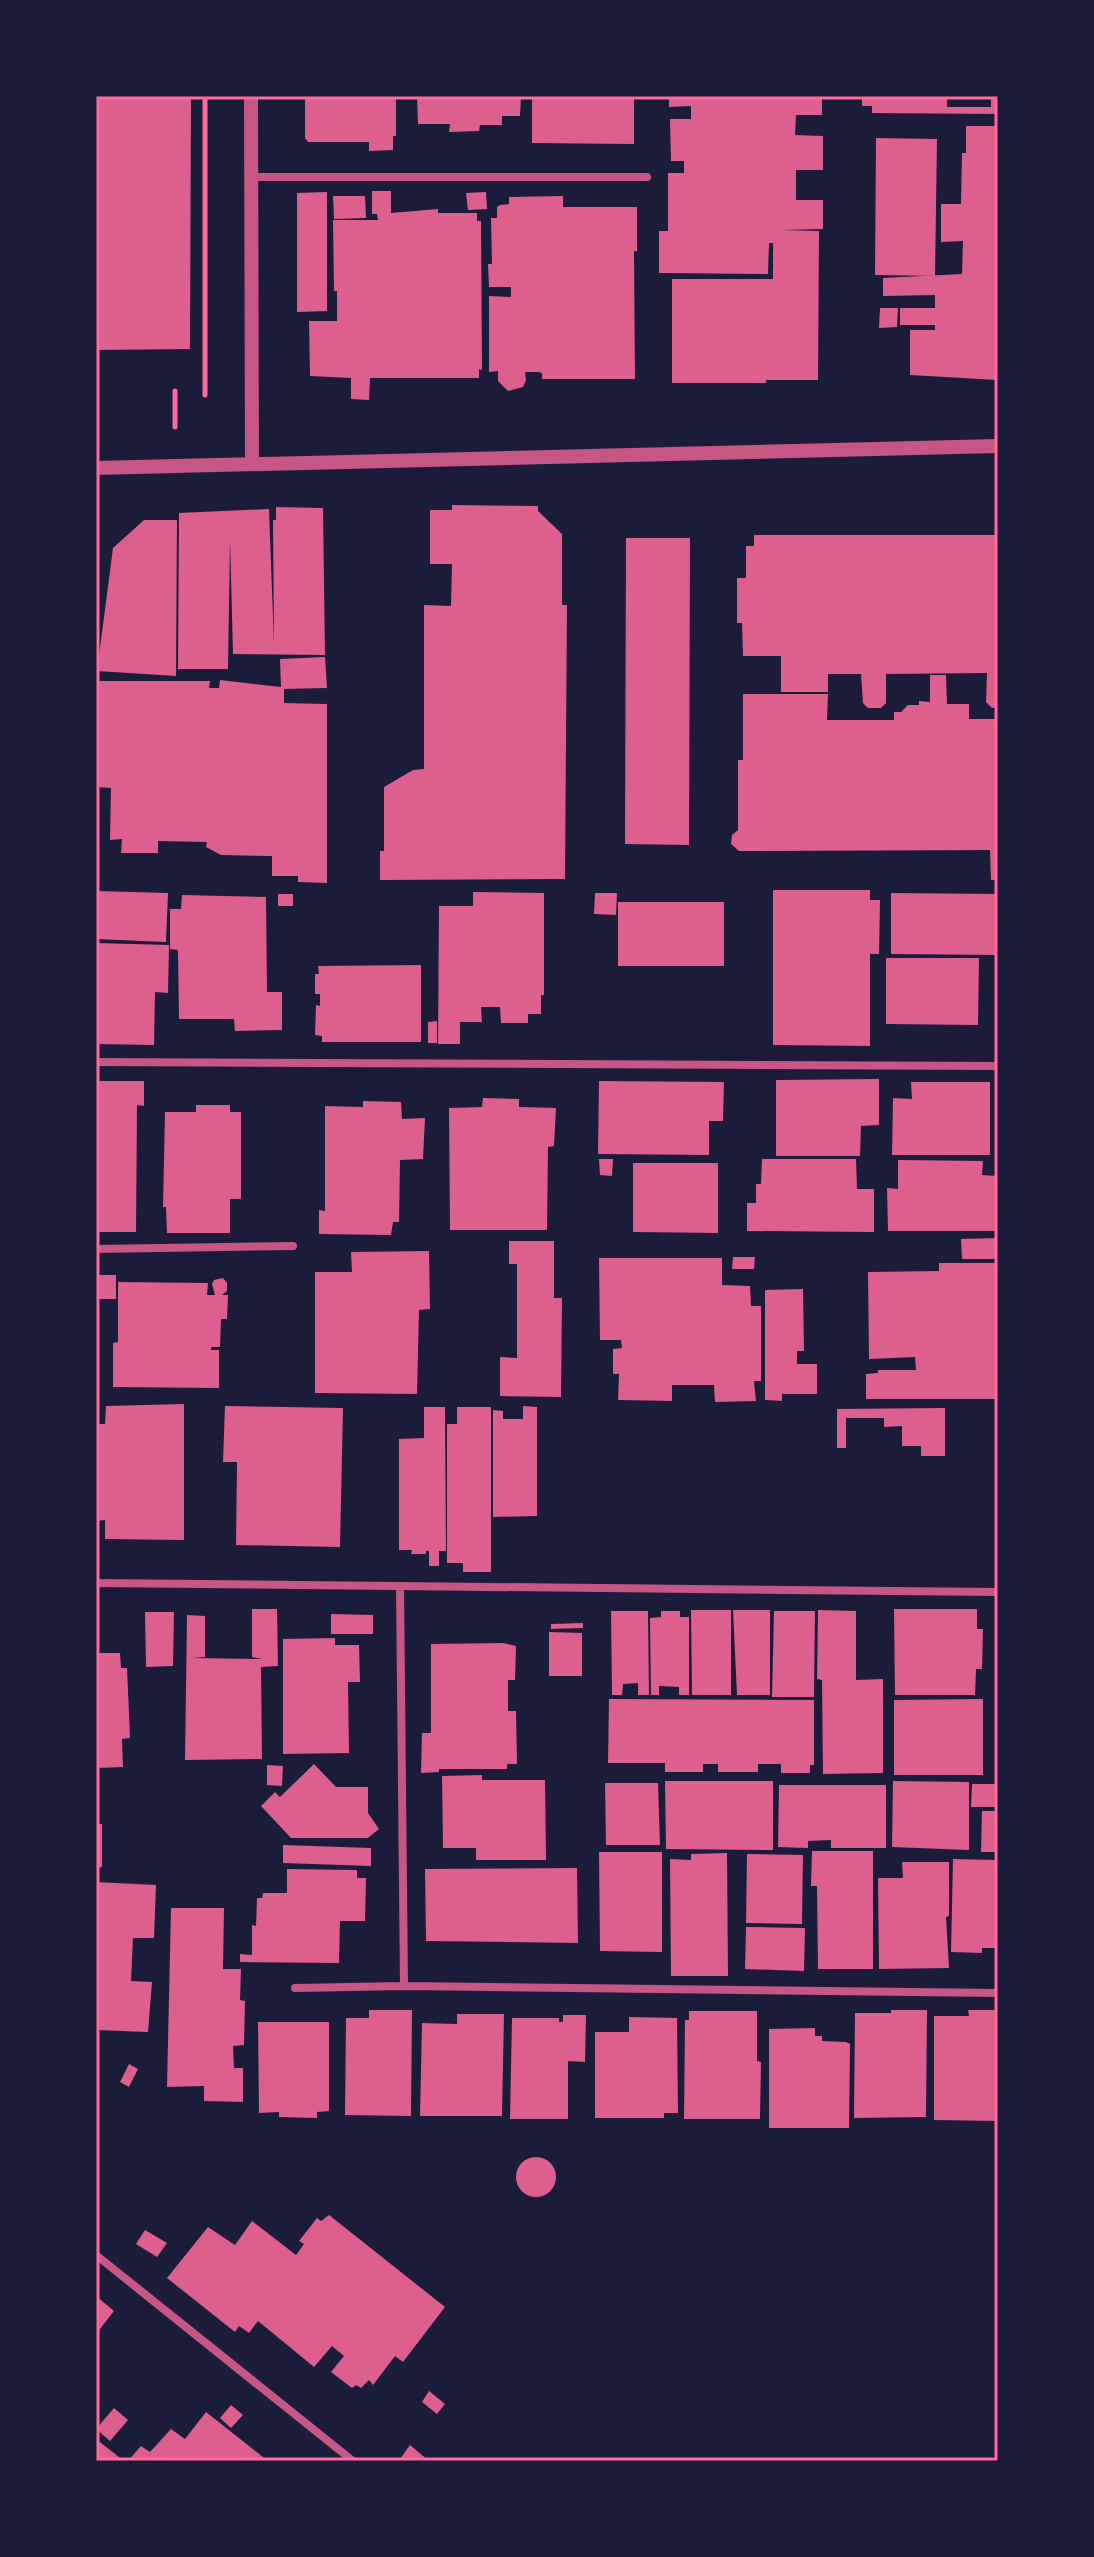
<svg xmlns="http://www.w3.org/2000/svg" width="1094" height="2557" font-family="Cabin,sans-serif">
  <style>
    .building { fill: #dd5f8e }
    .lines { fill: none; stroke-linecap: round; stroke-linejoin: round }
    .path { stroke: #ff6b9d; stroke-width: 5 }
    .minor { stroke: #c65784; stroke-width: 8 }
    .tertiary { stroke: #c65784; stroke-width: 14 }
    .neatline { fill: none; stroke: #ff6b9d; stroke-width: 3 }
  </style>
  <rect width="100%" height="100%" fill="#1b1b3a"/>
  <path class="building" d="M96 96H191L190 349 96 350Z
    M305 96H396V136H393V150L369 151V142H308L305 138Z
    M417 96H521L520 116H502V125H480L479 131 449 132 450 124H418Z
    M532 96H634V144L532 143Z
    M669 96H822V115H796L795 135 823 136V170H796V200H823V229L782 230 819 231 818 380H766V383H672V279H773V243H769L768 274 659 273V231H668V173H684V161H671L670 119H691V106L669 107Z
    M862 96H947V107H991V96H998V114L872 113V106H862Z
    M966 126H998V380L910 375V330H935V325H900V308H935V295L883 296V278L962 274 963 241 941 242V204H961L962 153H966Z
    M876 138 937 139 935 276 875 275Z
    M372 191H391V213L438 209V213H477V221H481L482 370 479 369V378H370L369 400 351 399V378L310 376 309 321H337V291H334L333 220H378L377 214H372Z
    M327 192V311L297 312V193Z
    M486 192 487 209 468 210 466 193Z
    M333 196H365L366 218 334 219Z
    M563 196V207H637V251H634L635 379H542V373L538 372H525L526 380 523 387 508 391 498 381V371L489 372V296L511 297V287H489L488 264H492L491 218H497V207L500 205 509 204V197Z
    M880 308H898L897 327 879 328Z
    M452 505 538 506V511L562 534V605H567L565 879 380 880V851H384V787L413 770 424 769V605L451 606 452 564H430V510H452Z
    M276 507 323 508 325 655 233 654 230 540 228 669H178L179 513 269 509 274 644 273 520H276Z
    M144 520H177L176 676 97 671 113 548Z
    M754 535H998V707L992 708 986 702 987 673 886 674V703L881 708H868L863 703 861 674H828V692H781V656H743L742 623H737V578H746V546H754Z
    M626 538H690L689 845 625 844Z
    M325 657 327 688 284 689V703L327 704V883L298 882V876H272V856L221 855 206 847 207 842 158 841V853H121L122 839 110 840 111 788 96 787V681H210L209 688H219L220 680 281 687 280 659Z
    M930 675H946L947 704H969V719H998V880H991L990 850 739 851 731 844 732 835 738 830V760H743V694H828L827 720H894V712H901L908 705H919V701L930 702Z
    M773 890H870V900H880L879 954H870V1046L773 1045Z
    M96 891 168 893 166 942 96 939Z
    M473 892 544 893V995H541V1014H528V1023H501L500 1007H481L482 1022H460V1044H438L439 906H473Z
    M595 893H617L616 915 594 914Z
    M891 893 998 894V955L891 954Z
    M278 894H293V906H278Z
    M182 895 266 897 267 992H282V1030L235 1031 234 1019H179L178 950 170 949V909H181Z
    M618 902H724V966H618Z
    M96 943 169 945 168 993 155 992 154 1045 96 1044Z
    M886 958H979L978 1025 886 1024Z
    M421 965V1042H322V1036L315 1035 316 1005 320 1006V994H315V974H319L318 966Z
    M437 1021V1043H428V1022Z
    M879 1079V1125L861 1126 860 1156H776V1080Z
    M96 1081H144V1106L137 1105 136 1232H96Z
    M599 1081 724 1082 723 1121H709V1155L598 1154Z
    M911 1082H990V1155H892L893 1098 912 1099Z
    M483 1098 519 1099V1107L556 1108 554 1146 548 1147 547 1230H450L449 1108 482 1107Z
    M363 1101 401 1102 402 1119 425 1118 423 1159 400 1160 399 1222H393L391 1235 319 1234V1210L325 1211V1106L363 1107Z
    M196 1105H230V1112H241V1199H230V1233H167L166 1207H163L165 1112H196Z
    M599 1159H613L612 1176 600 1175Z
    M762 1159H856L857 1189H874V1232L747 1231V1203H756V1184H761Z
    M898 1160 983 1161 982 1175 998 1176V1231H888L887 1188 898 1189Z
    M633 1163H718V1233L633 1232Z
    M998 1238V1259H962L961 1239Z
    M509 1241H554V1298H562L561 1397 500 1396V1357L517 1358V1264H509Z
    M429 1251 430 1309 419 1310 417 1394 315 1393V1272H352L351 1252Z
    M733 1257H755L754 1269H732Z
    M599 1258H722V1285L750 1286 751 1306H761V1381H754L756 1401 715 1402 714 1385H672V1401L618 1400 619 1374H613V1349L622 1348 621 1340H600Z
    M939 1263H998V1399H866V1374L878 1373V1370H916L915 1357 869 1359 868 1272 939 1271Z
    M96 1275H116V1299H96Z
    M223 1278 227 1283V1291L222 1295H228L227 1319H221L220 1347H211V1350H219V1388L113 1387V1343L118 1342V1282L208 1283 207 1295H215L212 1284 214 1280Z
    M803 1289 804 1351H797V1364H817V1394H782V1401L765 1400V1290Z
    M184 1404V1540L105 1539V1520L96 1521V1424H105L106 1406Z
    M225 1406 343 1408 340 1547 236 1545 237 1462H223Z
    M523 1406 537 1407V1516L493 1517V1410L503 1411V1419H523Z
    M424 1407H445L446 1551H439V1566H429V1551H426V1554H411L412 1550H399V1439L424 1438Z
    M457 1407H491V1572H463V1563H447V1424H457Z
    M945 1408V1456H921V1446H902V1426L884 1427V1418H846V1448H837V1409Z
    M252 1609H277L278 1666 261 1667 262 1759 185 1760 187 1615 205 1616V1657L192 1658 262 1659 252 1657Z
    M894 1609H977V1629H983L982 1669H976L975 1695H895Z
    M691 1610H731V1695H692Z
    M733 1610H770V1695H737Z
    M818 1610 856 1611V1680L883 1679V1773L823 1774 822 1680 817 1679Z
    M611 1611H648L649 1695H638V1683L623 1684 622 1695H612Z
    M661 1611H680V1617H689V1695H679V1687L659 1686V1695H651L650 1618 661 1617Z
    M774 1611H815L814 1697H772Z
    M145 1612H174L173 1666 146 1667Z
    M331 1614 373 1615V1634H331Z
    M583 1623V1628L551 1629V1624Z
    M549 1632 582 1633V1676H549Z
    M335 1638V1645H359L360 1682H348L349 1753 283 1754V1639Z
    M503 1643 516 1646 515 1680H508V1711H516L517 1764H507V1769H439V1772L421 1773 422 1733H431V1644Z
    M96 1653H120L121 1668H127L130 1738 122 1739 123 1767 96 1768Z
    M609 1699 814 1700V1765H810V1773H781V1764H758V1772H718V1764H703V1772H665V1763H608Z
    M983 1699V1775H894V1700Z
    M314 1764 336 1787H368V1813L379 1829 368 1838H291L261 1806 275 1792 280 1797Z
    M267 1765 283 1766 282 1786 267 1785Z
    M482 1775V1780H545L546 1860H476V1848H443L442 1776Z
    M665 1781H773V1850L666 1849Z
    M893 1781 969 1782V1850L892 1847Z
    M605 1783H658L660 1845H606Z
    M972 1784H998V1807H971Z
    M779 1785H886V1848H831V1840L808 1841V1848L778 1847Z
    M982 1811H998V1852H981Z
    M96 1824H102V1867L96 1868Z
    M283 1845 371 1848V1866L283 1863Z
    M812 1851H873V1969H818L817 1886H811Z
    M599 1852H662V1952L600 1951Z
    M727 1853 728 1976H671L670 1859 691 1860V1854Z
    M747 1854 803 1855 802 1924 746 1923Z
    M953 1859 998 1860V1948H982V1953L951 1952Z
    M902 1862H949V1916L946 1917 949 1968 879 1969 878 1878H903Z
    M577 1868 578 1943 426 1941 425 1869Z
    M287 1869 357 1870V1878H366L365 1921H340L339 1963 240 1962V1954L252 1955V1925L256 1926 257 1898H262L263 1893H287Z
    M96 1882 156 1885 154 1938H133L131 1981 152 1982 148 2032 96 2030Z
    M171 1908H224L223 1969H241L240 2000 245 2001 244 2045 233 2046 234 2068H243V2102L204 2101V2086L167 2087Z
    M746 1927 805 1928 804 1971 745 1969Z
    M369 2010H412L411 2116 345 2115 346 2018H369Z
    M891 2010H927L926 2117 854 2118 855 2013H891Z
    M968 2010H998V2121L934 2120V2016H969Z
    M689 2011H757V2061L761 2062 760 2119H684L685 2020H689Z
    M457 2014H504L502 2116H420L422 2023 457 2024Z
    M563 2015H586L585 2062 568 2061V2119H510L512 2018H559V2022H563Z
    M629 2017 677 2018 678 2113H664V2118H595V2032H629Z
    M258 2022H329V2111L317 2112V2118L279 2117V2112L259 2113Z
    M815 2028V2036H822V2041L846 2042 850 2044 849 2128H769V2029Z
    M129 2064 138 2069 129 2087 120 2082Z
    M516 2177a20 20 0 1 1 40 0a20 20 0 1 1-40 0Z
    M329 2215 445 2307 403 2362 395 2356 373 2385 369 2380 361 2388 356 2385 352 2388 331 2372 344 2356 332 2346 314 2367 258 2321 249 2333 239 2326 235 2332 167 2278 208 2227 235 2245 252 2221 296 2255 304 2244 299 2241 317 2218 321 2221Z
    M145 2230 167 2243 157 2257 136 2244Z
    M96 2296 114 2311 96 2334Z
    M429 2391 445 2404 437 2414 422 2402Z
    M231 2405 243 2415 231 2428 220 2418Z
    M114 2408 128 2420 110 2441 96 2429Z
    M206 2412 268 2461H128L141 2446 150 2452 171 2429 185 2439Z
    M96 2439 124 2461H96Z
    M410 2445 429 2461H402L400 2459Z"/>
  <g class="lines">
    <path class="path" d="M205 395V96
      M175 427V391"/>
    <path class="minor" d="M251 177H647
      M96 1062 998 1066
      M96 1249 293 1246
      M96 1583 998 1592
      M400 1586 404 1986
      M295 1988 404 1986 998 1993
      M96 2255 353 2461"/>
    <path class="tertiary" d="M251 96 252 464
      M96 468 998 446"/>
  </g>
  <rect width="1094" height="2557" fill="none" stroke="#1b1b3a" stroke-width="196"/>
  <rect x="98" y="98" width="898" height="2361" class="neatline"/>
</svg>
